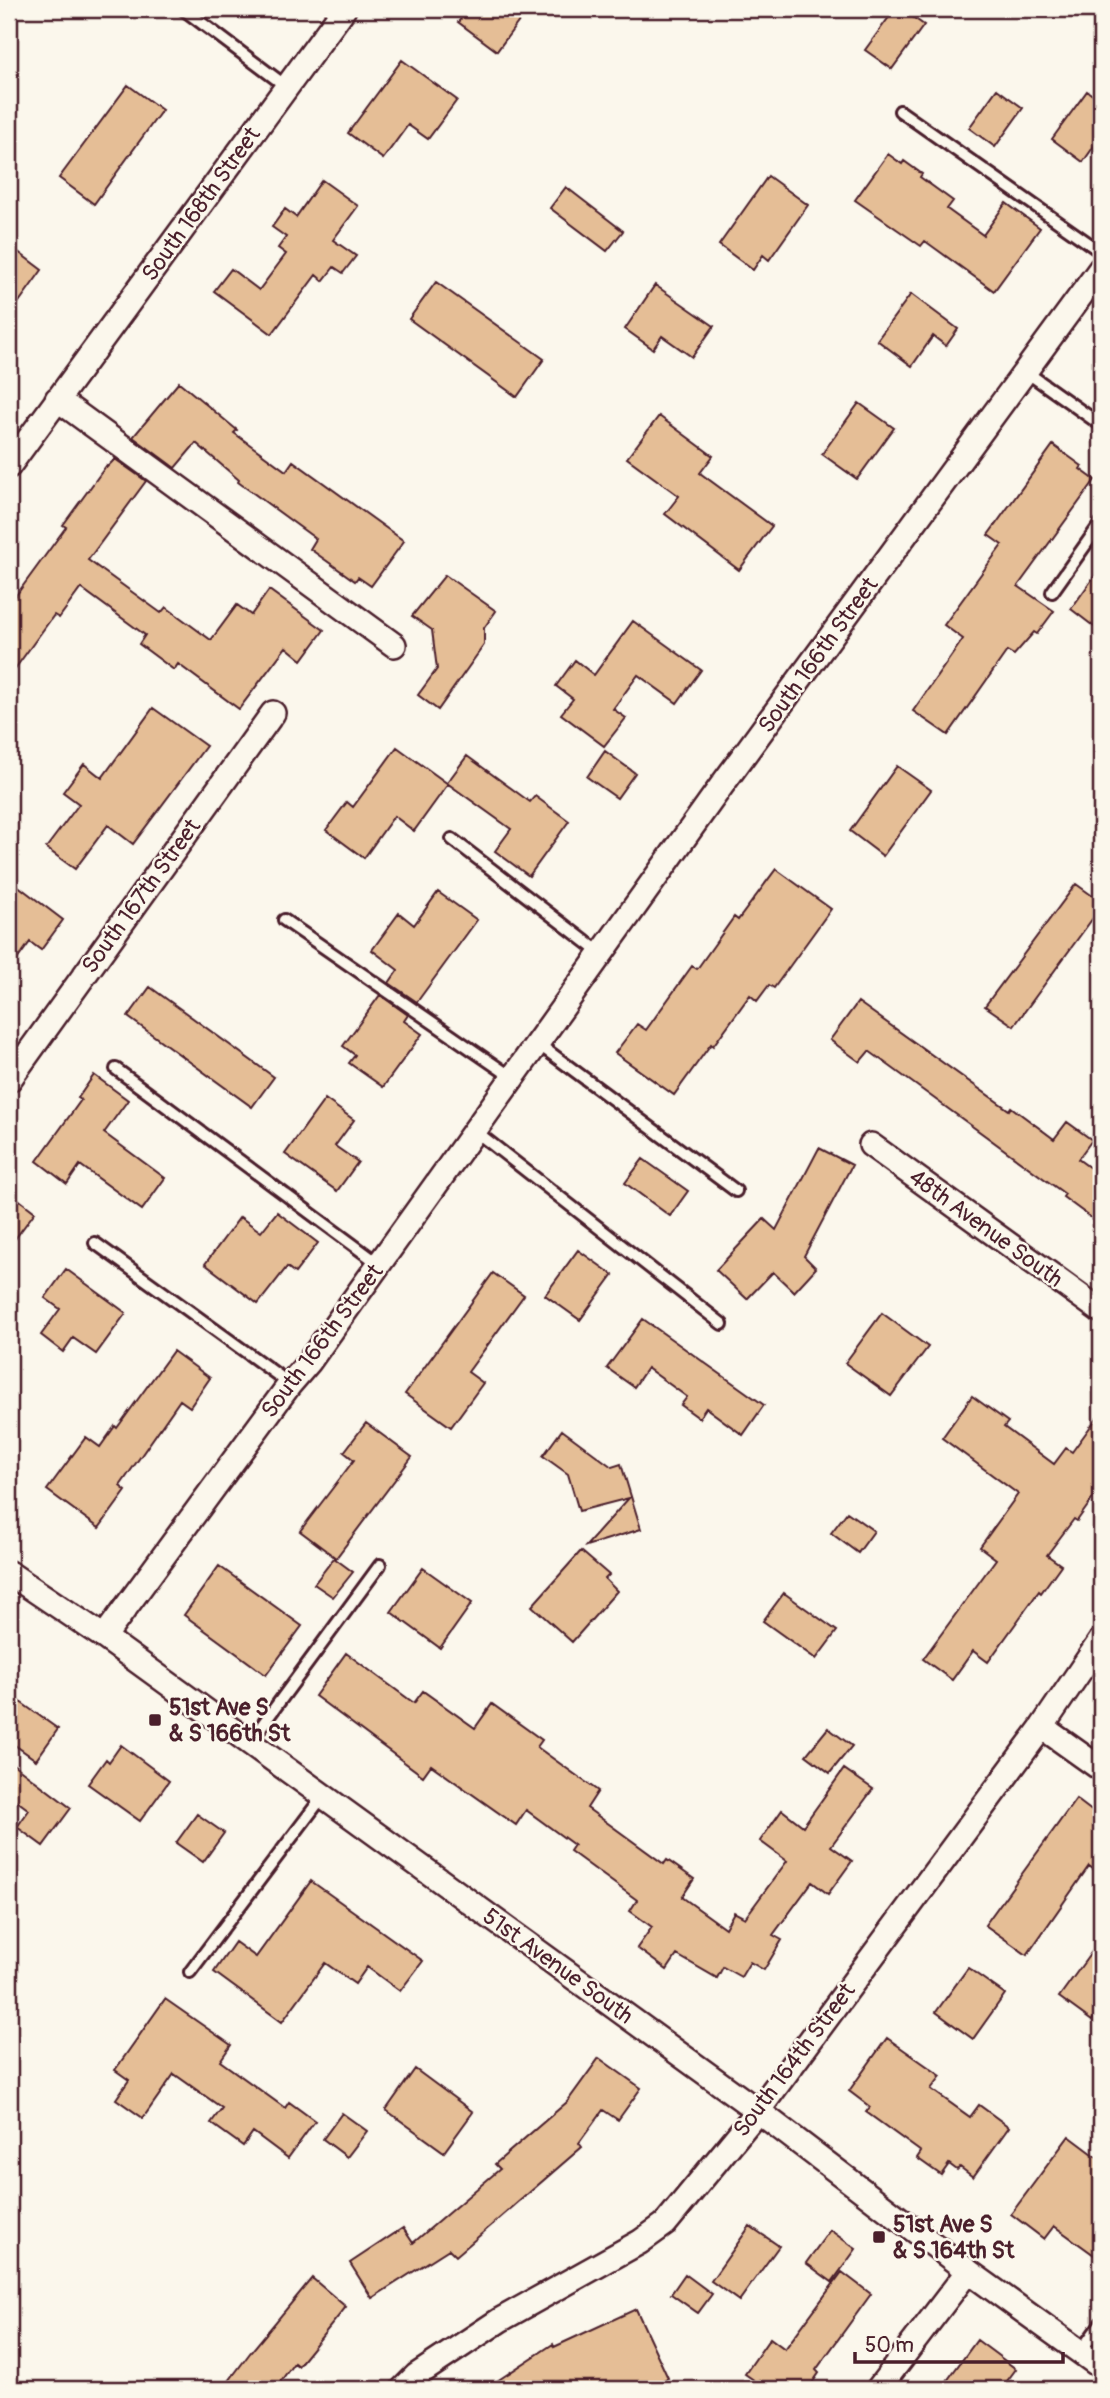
<svg xmlns="http://www.w3.org/2000/svg" width="1110" height="2398" font-family="Pangolin,sans-serif">
  <style>
    .building { fill: #e5be96; stroke: #4a1f2b; stroke-width: 2 }
    .lines { fill: none; stroke-linecap: round; stroke-linejoin: round }
    .lane-casing { stroke: #4a1f2b; stroke-width: 16 }
    .street-casing { stroke: #4a1f2b; stroke-width: 28 }
    .lane { stroke: #fbf7ec; stroke-width: 10 }
    .street { stroke: #fbf7ec; stroke-width: 23 }
    .poi-dot { fill: #4a1f2b; stroke: #fbf7ec; stroke-width: 2.5 }
    .labels { text-anchor: middle; dominant-baseline: central; stroke-width: 5; stroke-linejoin: round; paint-order: stroke }
    .street-label { font-size: 23px; fill: #4a1f2b; stroke: #fbf7ec }
    .poi-label { font-size: 23px; font-weight: bold; fill: #4a1f2b; stroke: #fbf7ec; text-anchor: start }
  </style>
  <rect width="100%" height="100%" fill="#fbf7ec"/>
  <filter id="ink" filterUnits="userSpaceOnUse"><feTurbulence type="fractalNoise" baseFrequency=".0143" numOctaves="2"/><feDisplacementMap in="SourceGraphic" scale="14" xChannelSelector="R" yChannelSelector="G"/><feConvolveMatrix kernelMatrix="1 2 1 2 8 2 1 2 1" color-interpolation-filters="sRGB"/></filter>
  <g filter="url(#ink)">
    <path class="building" d="M469 9H528L497 51 458 22Z
      M895 9H901L924 25 892 69 865 50Z
      M402 60 457 100 428 139 408 125 383 159 348 133Z
      M128 85 162 110 94 204 59 178Z
      M997 89 1023 108 995 147 969 128Z
      M1087 91 1101 101V136L1083 162 1052 139Z
      M888 154 902 164 904 161 922 174 920 177 953 201 947 209 983 235 1006 203 1040 228 994 291 925 241 921 246 855 200Z
      M768 176 808 205 769 260 763 255 753 270 719 245Z
      M322 180 358 206 333 240 356 256 343 273 334 267 323 281 316 275 272 334 214 291 231 269 259 290 286 254 278 248 286 237 272 227 285 209 296 217Z
      M566 187 623 231 607 251 550 208Z
      M9 245 42 270 9 316Z
      M436 282 544 359 517 397 409 319Z
      M655 285 714 326 692 357 662 336 653 349 625 329Z
      M911 294 958 329 946 346 933 336 912 366 877 340Z
      M179 382 237 430 234 433 286 471 293 461 404 541 371 586 358 577 355 581 310 549 316 539 238 482 239 480 196 443 175 468 133 437Z
      M859 403 894 428 857 479 822 454Z
      M659 416 713 456 700 473 772 526 739 570 665 514 679 496 627 458Z
      M1053 445 1082 466 1080 469 1095 480 1018 586 1054 611 1037 634 1034 632 1014 655 1007 651 948 735 913 711 963 639 944 625 1002 545 988 535Z
      M115 459 146 481 88 560 161 613 166 607 211 640 237 605 251 615 269 590 324 630 302 660 286 647 239 709 178 664 174 670 139 644 145 635 81 588 59 618 54 615 9 677V605L66 527 63 525 106 466 107 467Z
      M1101 567V632L1071 609Z
      M445 575 496 611 484 628V645L438 710 418 695 437 669 432 630 412 616Z
      M633 621 701 670 677 703 638 675 613 709 626 718 604 746 561 714 573 699 556 686 575 660 594 675Z
      M153 708 206 746 133 844 108 825 75 869 46 848 79 804 63 792 84 764 102 778Z
      M397 747 448 784 414 831 394 816 364 858 326 830 347 802 353 807Z
      M605 751 635 773 617 798 587 777Z
      M467 756 530 802 535 796 569 821 529 876 495 851 511 829 447 783Z
      M897 766 931 790 883 856 850 831Z
      M776 869 831 909 774 988 769 985 757 1001 750 995 713 1046 711 1044 674 1095 615 1053 637 1024 646 1030 692 966 697 969 734 917 738 920Z
      M9 879 63 920 41 950 30 942 9 971Z
      M1076 884 1101 902V907L1014 1026 985 1006Z
      M438 892 477 920 417 1002 389 983 398 970 372 950 399 913 414 925Z
      M150 987 274 1077 252 1107 128 1017Z
      M380 995 408 1015 404 1021 422 1034 383 1087 349 1063 355 1055 343 1046Z
      M858 1002 1009 1110 1011 1107 1054 1139 1067 1122 1092 1140 1078 1159 1101 1176V1225L1063 1197 1065 1194 869 1051 860 1062 830 1040Z
      M94 1075 128 1100 104 1133 165 1178 142 1210 80 1165 67 1184 37 1161 81 1100 78 1098Z
      M325 1099 354 1120 335 1146 358 1162 337 1191 285 1154Z
      M819 1148 852 1165 804 1256 816 1268 794 1292 773 1272 747 1299 716 1270 764 1219 776 1230Z
      M643 1159 688 1191 670 1216 625 1183Z
      M9 1192 35 1212 9 1247Z
      M277 1212 318 1243 295 1273 287 1267 258 1304 205 1264 240 1217 261 1232Z
      M578 1250 613 1275 580 1320 545 1295Z
      M66 1269 126 1313 96 1354 73 1338 63 1352 41 1335 60 1309 45 1298Z
      M493 1273 524 1295 468 1372 483 1383 451 1427 405 1394Z
      M882 1313 928 1347 891 1396 845 1363Z
      M643 1319 764 1405 743 1435 706 1408 699 1418 681 1405 687 1397 647 1368 634 1387 607 1368Z
      M173 1351 210 1378 190 1407 180 1400 120 1486 126 1491 99 1528 47 1490 86 1437 100 1447 115 1426 117 1428Z
      M972 1396 1008 1422 1004 1427 1054 1464 1066 1448 1072 1452 1101 1412V1487L1077 1521 1074 1519 1047 1555 1061 1565 1041 1593 1039 1591 988 1662 973 1651 952 1680 923 1659 996 1559 980 1547 1018 1494 942 1438Z
      M366 1423 412 1457 336 1558 300 1531 354 1460 344 1452Z
      M562 1430 612 1467 621 1464 641 1529 586 1546 629 1498 579 1511 568 1474 543 1456Z
      M847 1512 874 1531 858 1553 831 1533Z
      M581 1551 609 1575 605 1579 617 1591 572 1642 532 1606Z
      M334 1558 353 1572 333 1597 314 1584Z
      M219 1566 302 1626 266 1675 184 1615Z
      M423 1568 472 1603 440 1648 391 1612Z
      M784 1593 837 1631 816 1659 763 1621Z
      M346 1653 414 1703 423 1691 475 1728 492 1704 542 1740 537 1747 598 1791 587 1808 664 1864 667 1860 694 1879 682 1897 725 1928 734 1912 745 1918 787 1861 760 1841 782 1810 803 1826 844 1769 873 1789 831 1846 852 1861 828 1894 812 1882 773 1935 782 1940 764 1970 750 1962 741 1977 723 1967 717 1978 677 1955 667 1970 637 1948 652 1927 630 1911 637 1900 570 1851 574 1845 526 1810 516 1825 431 1765 423 1776 315 1696Z
      M9 1694 58 1729 36 1760 9 1741Z
      M828 1728 852 1746 830 1773 806 1755Z
      M121 1745 169 1781 140 1821 88 1784 106 1759 109 1762Z
      M9 1761 71 1808 43 1846 17 1827 29 1810 9 1795Z
      M1076 1799 1101 1818V1875L1089 1866 1027 1955 985 1925Z
      M197 1814 224 1833 203 1862 176 1843Z
      M311 1881 423 1961 400 1991 367 1967 355 1984 325 1963 282 2022 214 1972 235 1942 256 1957Z
      M1101 1939V2007L1092 2021 1059 1997Z
      M968 1968 1005 1994 973 2039 936 2012Z
      M165 1999 231 2045 220 2061 285 2108 289 2102 315 2121 288 2158 253 2132 243 2146 211 2123 222 2108 174 2074 143 2118 116 2099 129 2080 115 2070Z
      M887 2038 941 2076 931 2089 970 2117 979 2105 1009 2127 973 2177 960 2167 957 2170 949 2164 941 2175 917 2158 921 2152 866 2112 870 2107 849 2091Z
      M599 2058 641 2088 618 2120 603 2110 579 2143 582 2147 456 2256 449 2249 372 2298 350 2263 403 2228 413 2243 500 2169 495 2164 567 2102Z
      M415 2069 473 2112 444 2152 386 2110Z
      M342 2113 367 2131 347 2157 323 2139Z
      M1069 2136 1101 2160V2260L1054 2226 1044 2239 1011 2214Z
      M750 2226 779 2246 739 2301 711 2281Z
      M830 2230 856 2249 832 2282 806 2263Z
      M842 2272 871 2294 816 2370 819 2373 808 2389H767L745 2374 770 2338 785 2349Z
      M685 2274 712 2294 698 2313 671 2294Z
      M312 2278 346 2307 298 2366 294 2363 275 2389H223L250 2353Z
      M636 2309 668 2378 644 2389H485L553 2344 554 2347Z
      M977 2340 1016 2369 1001 2389H941Z"/>
    <g class="lines">
      <defs>
        <path id="lane" d="M183 9 287 87
          M900 111 1101 252
          M1025 371 1101 425
          M1052 592 1101 523
          M452 839 602 954
          M284 920 513 1078
          M537 1043 736 1191
          M116 1069 379 1264
          M474 1130 722 1324
          M95 1243 290 1384
          M249 1743 380 1565
          M190 1972 323 1796
          M1080 2352 1101 2323"/>
        <path id="street" d="M57 399 394 645
          M9 466 344 9
          M9 1080 273 713
          M871 1145 1101 1311
          M9 1573 104 1637 758 2111 968 2271 1101 2367
          M104 1637 290 1384 309 1362 722 785 1101 268
          M1042 1727 1101 1769
          M403 2389 417 2375 500 2320 640 2242 665 2224 758 2111 1042 1727 1101 1640
          M878 2389 968 2271"/>
      </defs>
      <use href="#lane" class="lane-casing"/>
      <use href="#street" class="street-casing"/>
      <use href="#lane" class="lane"/>
      <use href="#street" class="street"/>
    </g>
  </g>
  <g class="poi-dot">
    <rect x="148" y="1713" width="14" height="14" rx="3.5"/>
    <rect x="872" y="2230" width="14" height="14" rx="3.5"/>
  </g>
  <g class="labels">
    <g class="street-label">
      <text transform="translate(201 204) rotate(-54)">South 168th Street</text>
      <text transform="translate(818 655) rotate(-54)">South 166th Street</text>
      <text transform="translate(141 896) rotate(-54)">South 167th Street</text>
      <text transform="translate(986 1228) rotate(36)">48th Avenue South</text>
      <text transform="translate(322 1341) rotate(-53)">South 166th Street</text>
      <text transform="translate(558 1966) rotate(36)">51st Avenue South</text>
      <text transform="translate(794 2060) rotate(-53)">South 164th Street</text>
    </g>
    <g class="poi-label">
      <text x="169" y="1707">51st Ave S<tspan x="169" dy="26">&amp; S 166th St</tspan></text>
      <text x="893" y="2224">51st Ave S<tspan x="893" dy="26">&amp; S 164th St</tspan></text>
    </g>
  </g>
  <rect width="1110" height="2398" fill="none" stroke="#fbf7ec" stroke-width="35"/>
  <rect x="18" y="18" width="1075" height="2363" fill="none" stroke="#4a1f2b" stroke-width="2.5" filter="url(#ink)"/>
  <path d="M855 2352v10h208v-10" fill="none" stroke="#4a1f2b" stroke-width="3.5"/>
  <text x="865" y="2352" font-size="21" fill="#4a1f2b" stroke="#fbf7ec" stroke-width="5" paint-order="stroke">50 m</text>
</svg>
